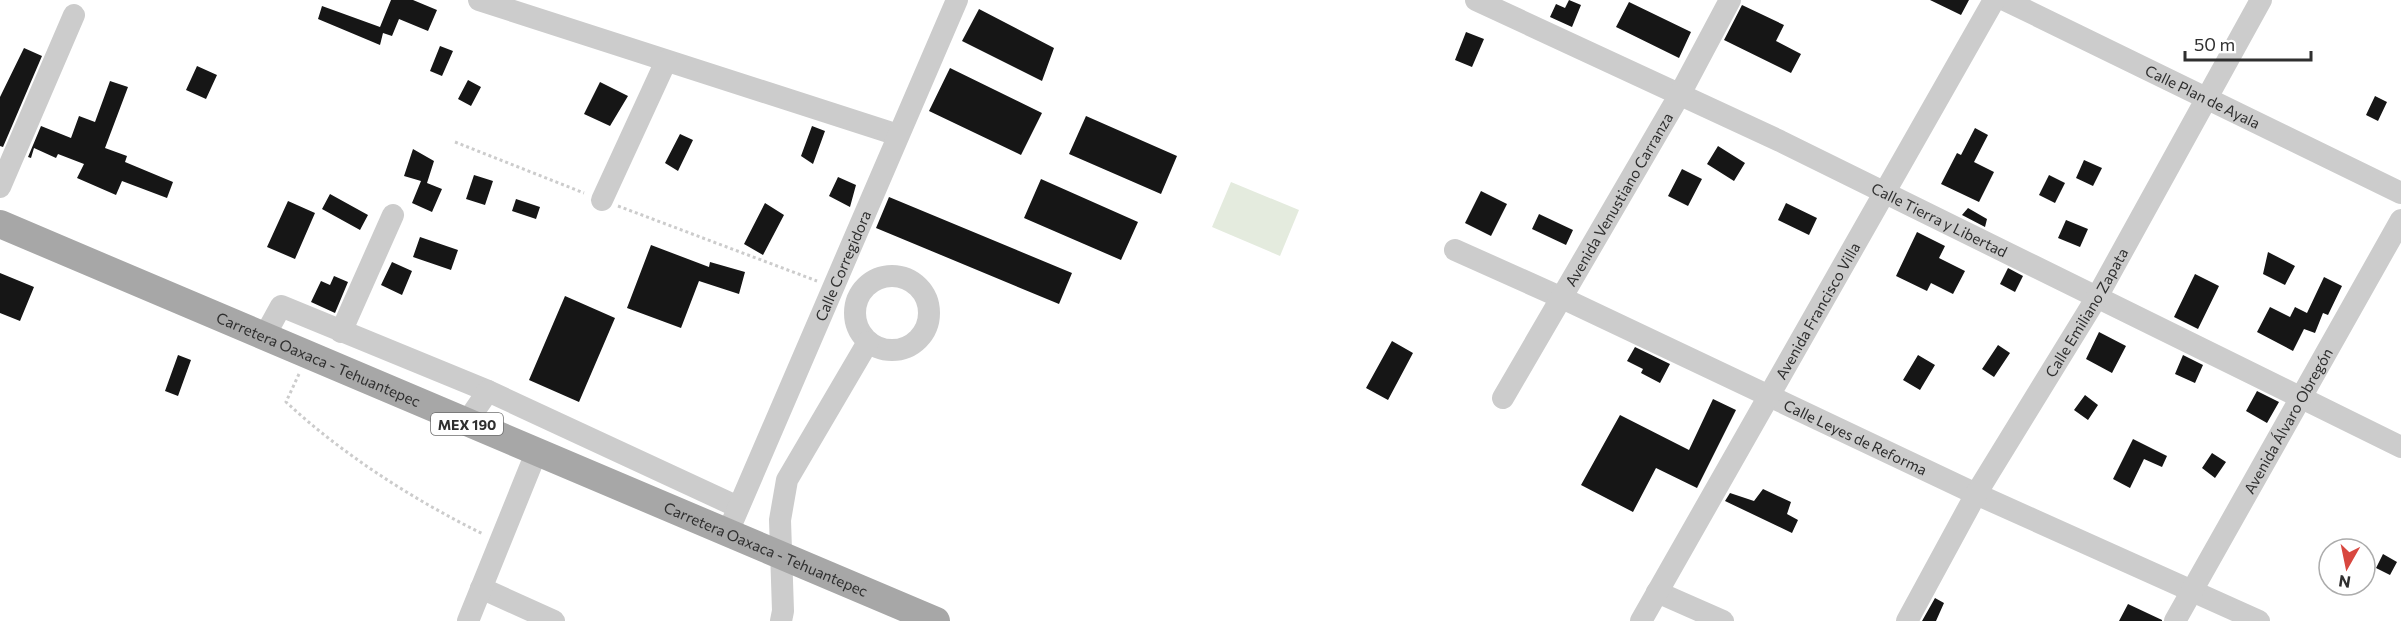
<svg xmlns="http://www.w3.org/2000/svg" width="2401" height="621" font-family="Commissioner,sans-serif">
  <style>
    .pitch { fill: #e4ebde }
    .building { fill: #161616 }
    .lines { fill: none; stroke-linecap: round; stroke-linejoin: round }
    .path { stroke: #ccc; stroke-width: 3; stroke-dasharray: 3 3; stroke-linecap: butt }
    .minor { stroke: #ccc; stroke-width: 22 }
    .major { stroke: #a7a7a7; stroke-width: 28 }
    .labels { text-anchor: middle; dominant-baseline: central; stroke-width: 6; stroke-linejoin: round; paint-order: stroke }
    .shield { fill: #fff; stroke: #6d6d6d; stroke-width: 1.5 }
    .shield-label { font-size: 14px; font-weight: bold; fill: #2f2f2f }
    .street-label { font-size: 15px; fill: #2f2f2f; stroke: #fff }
  </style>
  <rect width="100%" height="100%" fill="#fff"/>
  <path class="pitch" d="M1231 182 1299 210 1280 256 1212 227Z"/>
  <path class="building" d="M391 0H413L437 10 428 31 399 19 392 36 383 33 380 45 318 19 322 6 380 27Z
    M1569 0 1581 5 1572 27 1550 17 1556 4 1565 8Z
    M1930 0H1969L1961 15Z
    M1629 2 1691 32 1679 58 1616 27Z
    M1742 5 1784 25 1776 41 1801 54 1791 73 1724 40Z
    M979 9 1054 48 1042 81 962 41Z
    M1466 32 1484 39 1472 67 1455 60Z
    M440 46 453 51 442 76 430 71Z
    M24 48 42 56 3 147 0 146V97Z
    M197 66 217 75 206 99 186 90Z
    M950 68 1042 113 1021 155 929 111Z
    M468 80 481 87 471 106 458 99Z
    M110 81 128 87 105 148 127 156 125 162 173 182 167 198 122 181 116 195 77 178 84 164 58 154 56 158 34 148 31 158 28 157 41 126 71 138 79 116 95 122Z
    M600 82 628 96 610 126 584 114Z
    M2375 96 2387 102 2378 121 2366 115Z
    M1086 116 1177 156 1161 194 1069 154Z
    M812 126 825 131 813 164 801 156Z
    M1975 128 1988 135 1974 162 1994 172 1979 202 1941 184 1957 153 1961 155Z
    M680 134 693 140 678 171 665 163Z
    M1718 146 1745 163 1734 181 1707 164Z
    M413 149 434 161 427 183 442 189 432 212 412 203 421 181 404 176Z
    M2084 160 2102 168 2093 186 2076 178Z
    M1682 169 1702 179 1688 206 1668 196Z
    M474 175 493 181 485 205 466 199Z
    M2049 175 2065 183 2055 203 2039 195Z
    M838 177 856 185 850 207 829 196Z
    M1041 179 1138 222 1121 260 1024 218Z
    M1481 191 1507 204 1491 236 1465 223Z
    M330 194 368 215 360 230 322 209Z
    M889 197 1072 273 1059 304 876 228Z
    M516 199 540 207 536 219 512 211Z
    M288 201 315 213 295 259 267 247Z
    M765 203 784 215 763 255 744 244Z
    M1786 203 1817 218 1809 235 1778 220Z
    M1968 208 1987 219 1985 227 1962 215Z
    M1539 214 1573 230 1566 245 1532 229Z
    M2066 220 2088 229 2080 247 2058 238Z
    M1917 232 1945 246 1939 258 1965 271 1953 294 1931 283 1927 291 1896 276Z
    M420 237 458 250 451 270 413 257Z
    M651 245 709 267 710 262 745 272 739 294 699 281 681 328 627 308Z
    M2268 252 2295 266 2285 285 2263 274Z
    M392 262 412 271 402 295 381 285Z
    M2008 268 2023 276 2015 292 2000 284Z
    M0 273 34 287 20 321 0 313Z
    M2195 274 2219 286 2198 329 2174 317Z
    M334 276 348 282 335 313 311 302 321 281 330 285Z
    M2324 277 2342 286 2328 315 2323 313 2315 333 2304 329 2293 351 2257 332 2270 307 2290 317 2295 307 2307 313Z
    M565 296 615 318 579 402 529 380Z
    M2099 332 2126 346 2112 373 2086 359Z
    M1392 341 1413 353 1388 400 1366 388Z
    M1998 345 2010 353 1994 377 1982 369Z
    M1635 347 1670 364 1660 383 1641 373 1643 369 1627 361Z
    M178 355 191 360 178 396 165 391Z
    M1918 355 1935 365 1920 390 1903 380Z
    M2183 355 2203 365 2195 383 2175 374Z
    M2257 391 2279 402 2267 423 2246 411Z
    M2085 395 2098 405 2088 420 2074 410Z
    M1713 399 1736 410 1697 488 1656 468 1633 512 1581 485 1620 415 1689 450Z
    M2133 439 2167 456 2162 467 2144 459 2130 488 2113 479Z
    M2212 453 2226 462 2215 478 2202 468Z
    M1763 489 1791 502 1787 514 1798 520 1792 533 1725 501 1730 493 1754 501Z
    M2383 554 2397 562 2390 575 2376 568Z
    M1935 598 1944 603 1936 621H1922Z
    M2128 604 2162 620V621H2119Z"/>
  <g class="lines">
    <path class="path" d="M455 142 584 193
      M618 206 817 281
      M299 374 286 402C343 455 414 500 483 534"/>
    <g class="minor">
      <path d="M479 0 898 135"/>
      <path id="s1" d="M1476 0 1780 141 2401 447"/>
      <path id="s2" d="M2005 0 2401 193"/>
      <path d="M0 187 74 15"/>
      <path d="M602 200 666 61"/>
      <path id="s3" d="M1455 250 1560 297 1976 494 2259 621"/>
      <circle cx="892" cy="313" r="37"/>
      <path d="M341 332 393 215"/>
      <path d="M264 337 281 306 488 391"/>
      <path id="s4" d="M1503 398 1680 94 1730 0"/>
      <path d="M466 423 488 391 738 507"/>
      <path id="s5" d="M728 532 957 0"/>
      <path d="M481 588 554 621"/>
      <path d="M1657 592 1723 621"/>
      <path d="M468 621 536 453"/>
      <path d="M781 621 783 611 780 520 787 480 868 342"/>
      <path id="s6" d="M1641 621 1994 0"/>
      <path id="s7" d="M1907 621 1976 494 2097 297 2261 0"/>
      <path id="s8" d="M2175 621 2401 220"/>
    </g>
    <path class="major" id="s9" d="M0 224 936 621"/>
  </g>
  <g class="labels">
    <rect class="shield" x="431" y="413" width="72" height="22" rx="4.5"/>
    <g class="shield-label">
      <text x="467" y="424">MEX 190</text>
    </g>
    <g class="street-label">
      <text stroke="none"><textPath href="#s2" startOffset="220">Calle Plan de Ayala</textPath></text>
      <text stroke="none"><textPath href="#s4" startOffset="230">Avenida Venustiano Carranza</textPath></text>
      <text stroke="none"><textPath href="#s1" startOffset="513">Calle Tierra y Libertad</textPath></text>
      <text stroke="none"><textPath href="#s5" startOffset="290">Calle Corregidora</textPath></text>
      <text stroke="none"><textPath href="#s6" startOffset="357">Avenida Francisco Villa</textPath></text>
      <text stroke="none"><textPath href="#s7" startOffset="357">Calle Emiliano Zapata</textPath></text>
      <text stroke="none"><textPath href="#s9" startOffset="346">Carretera Oaxaca - Tehuantepec</textPath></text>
      <text stroke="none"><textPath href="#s8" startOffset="230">Avenida Álvaro Obregón</textPath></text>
      <text stroke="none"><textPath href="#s3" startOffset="442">Calle Leyes de Reforma</textPath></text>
      <text stroke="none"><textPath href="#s9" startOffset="832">Carretera Oaxaca - Tehuantepec</textPath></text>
    </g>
  </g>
  <g transform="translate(2347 567) rotate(189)"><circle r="28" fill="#ffffff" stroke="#acacac" stroke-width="1.5"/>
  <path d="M0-4.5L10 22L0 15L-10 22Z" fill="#d8473f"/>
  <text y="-9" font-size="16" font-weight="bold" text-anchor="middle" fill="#2f2f2f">N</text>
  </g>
  <path d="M2185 51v9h126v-9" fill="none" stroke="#2f2f2f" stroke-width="3"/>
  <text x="2194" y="51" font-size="18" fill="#2f2f2f" stroke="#ffffff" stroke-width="4.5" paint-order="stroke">50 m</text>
</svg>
